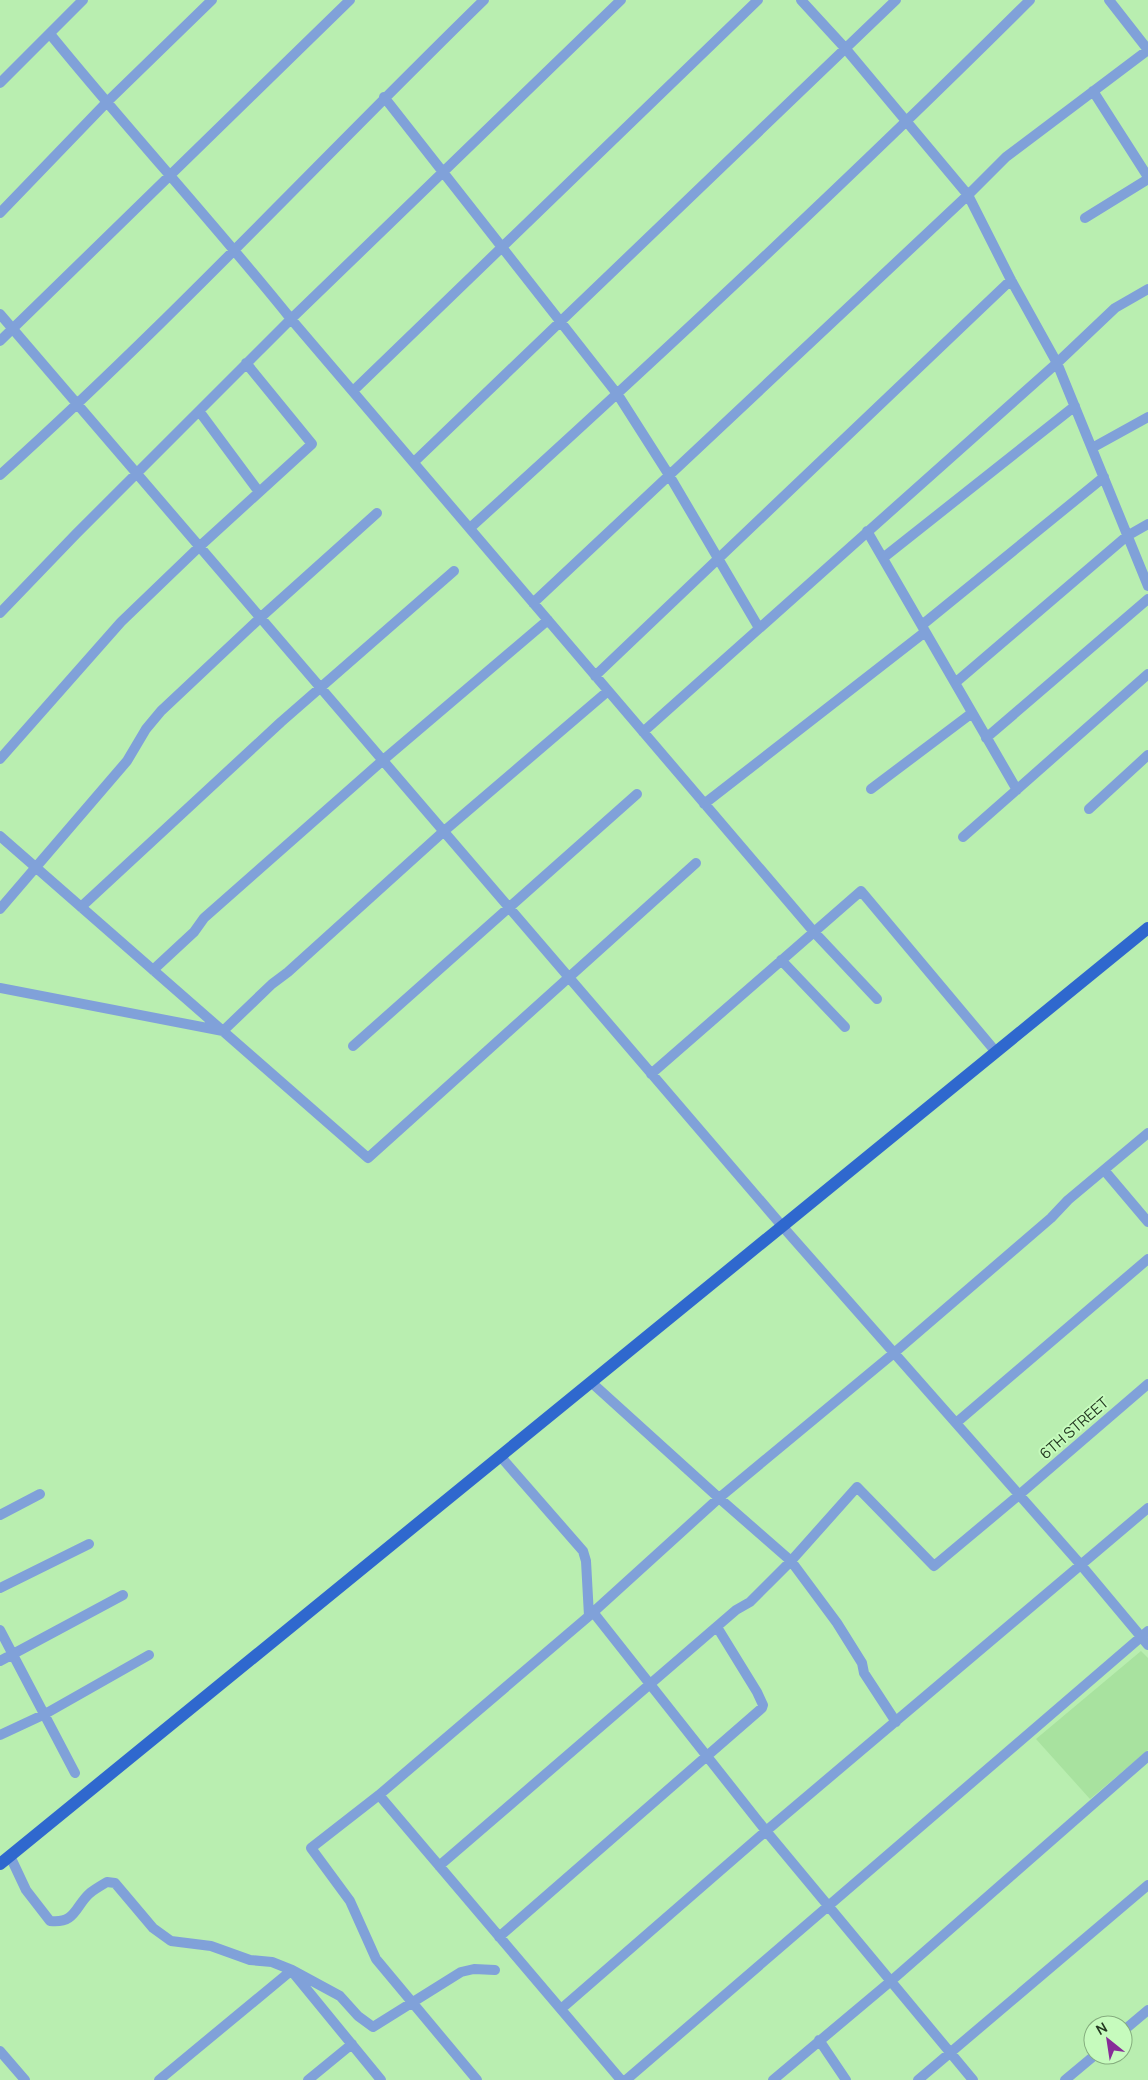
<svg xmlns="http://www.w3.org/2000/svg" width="1148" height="2080" font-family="Manrope,sans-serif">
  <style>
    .built { fill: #a8e29f }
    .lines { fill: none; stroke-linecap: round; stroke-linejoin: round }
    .street { stroke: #80a1d9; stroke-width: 10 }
    .primary { stroke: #2f68ce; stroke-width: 12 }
    .labels { text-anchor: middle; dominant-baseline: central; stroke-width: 4; stroke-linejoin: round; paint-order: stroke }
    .street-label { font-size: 15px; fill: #233820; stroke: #c6fbbd }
  </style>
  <rect width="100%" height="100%" fill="#b9eeb0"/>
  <path class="built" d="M1141 1651 1148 1658V1750L1090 1799 1036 1739Z"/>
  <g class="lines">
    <path class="street" d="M801 0 845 48 968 195 1011 280 1057 363 1148 586
      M1109 0 1148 50
      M50 34C128 130 213 222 291 319L814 932 877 999
      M0 83 83 0
      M1093 91 1148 177
      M384 97 618 395 669 475 759 628
      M0 213 106 103 212 0
      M1085 218 1148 179
      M0 314 783 1227 1081 1565 1148 1645
      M0 341 350 0
      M353 391 758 0
      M199 411 259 492
      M1092 448 1148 417
      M414 462 896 0
      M0 475C168 324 322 158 484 0
      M470 528C660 356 848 181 1030 0
      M867 531 1017 790
      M883 558 1075 406
      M533 603 968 195 1006 157 1148 50
      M0 613 76 534 291 319 621 0
      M922 625 1104 477
      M595 676 1011 280
      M955 683 1127 536 1148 524
      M643 732 1057 363 1115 308 1148 289
      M986 738 1148 599
      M0 759 121 622 199 547 312 444 246 363
      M871 789 972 713
      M704 804 925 632
      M1089 809 1148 755
      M0 836 368 1158 696 863
      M963 837 1148 674
      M81 907 281 722 454 571
      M0 909 127 761 146 729 161 711 260 618 377 513
      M781 960 845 1027
      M153 970 194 932 204 918 382 761 548 620
      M0 988 223 1031 272 984 288 972 443 832 608 691
      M353 1046 637 794
      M651 1074 861 891 996 1052
      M1104 1170 1148 1222
      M592 1383 719 1498 894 1353 1051 1218 1068 1200 1148 1133
      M956 1423 1148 1259
      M501 1457 583 1551 586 1561 589 1616
      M0 1515 40 1494
      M0 1588 89 1544
      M593 1612 766 1831 973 2080
      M0 1630 75 1773
      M0 1661 123 1595
      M0 1735 45 1714 149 1655
      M379 1795 621 2080
      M10 1856 26 1890 50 1921C76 1924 75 1906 90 1893 95 1889 102 1885 107 1882L115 1883 153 1928 171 1941 211 1946 250 1960 272 1962 292 1970 340 1996 358 2016 373 2027 461 1972 474 1969 495 1970
      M439 1866 736 1610 750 1602 791 1561 837 1623 862 1663 864 1673 896 1722
      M499 1937 762 1708 763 1705 757 1692 717 1627
      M295 1975 381 2080
      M561 2009 766 1831 1148 1508
      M1123 2031 1148 2010
      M819 2040 846 2080
      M0 2051 25 2080
      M159 2080 292 1970
      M308 2080 352 2044
      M477 2080 376 1959 350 1901 311 1848 379 1795 589 1616 719 1498 791 1561 857 1487 934 1566 1019 1495 1148 1384
      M626 2080 1148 1631
      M773 2080 891 1981 1148 1756
      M918 2080 1148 1885
      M1065 2080 1095 2055"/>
    <path class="primary" d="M0 1864 1148 928"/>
  </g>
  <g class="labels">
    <g class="street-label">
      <text transform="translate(1074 1428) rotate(-41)">6TH STREET</text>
    </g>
  </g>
  <g transform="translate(1108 2040) rotate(330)"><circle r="24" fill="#c6fbbd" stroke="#85ad7e"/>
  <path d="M0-4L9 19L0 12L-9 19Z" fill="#872c98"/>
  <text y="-8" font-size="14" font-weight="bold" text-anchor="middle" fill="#233820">N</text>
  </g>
</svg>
